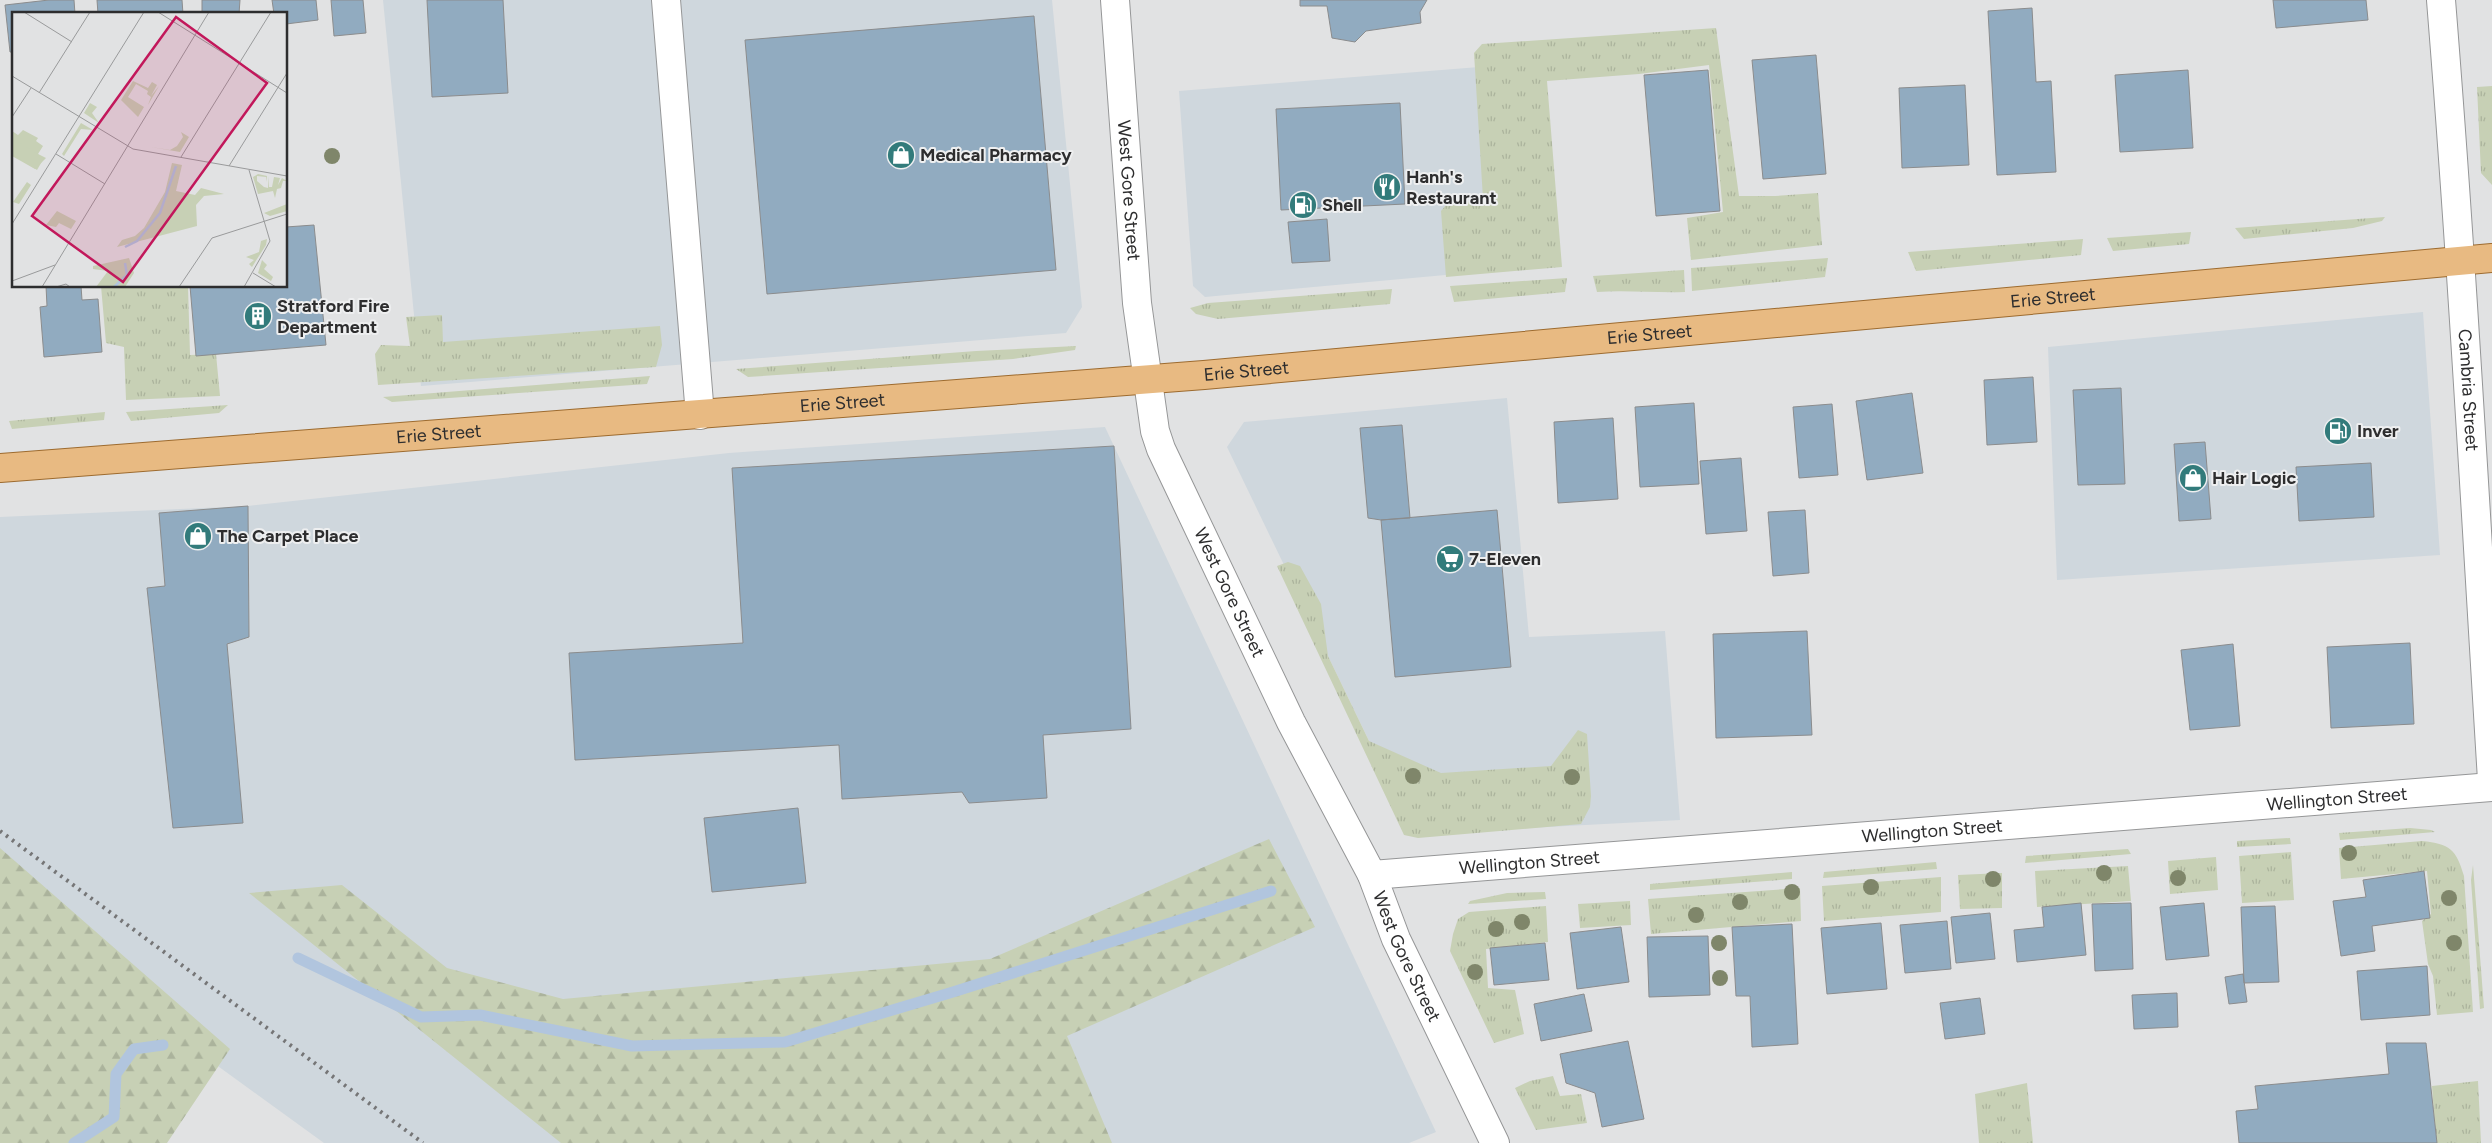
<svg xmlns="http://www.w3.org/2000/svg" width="2492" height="1143" font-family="Figtree,sans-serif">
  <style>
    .built { fill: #cfd7dd }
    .grass { fill: url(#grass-tufts) }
    .forest { fill: url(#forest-firs) }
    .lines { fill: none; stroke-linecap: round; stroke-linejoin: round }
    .stream { stroke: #b1c5de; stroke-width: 11 }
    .building { fill: #91abc0; stroke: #8b8c8d }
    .minor-casing { stroke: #959697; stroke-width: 30 }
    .major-casing { stroke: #9d6b2f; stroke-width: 30 }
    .minor { stroke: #fff; stroke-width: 28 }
    .major { stroke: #e8ba82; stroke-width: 28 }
    .rail { stroke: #757576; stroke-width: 4; stroke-dasharray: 2.5 5; stroke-linecap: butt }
    .tree { fill: #7f866a }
    .labels { text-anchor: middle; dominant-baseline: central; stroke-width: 4; stroke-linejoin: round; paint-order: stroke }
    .poi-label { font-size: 18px; font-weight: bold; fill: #2d2d2e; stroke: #eeeff0; text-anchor: start }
    .street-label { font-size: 18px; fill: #2d2d2e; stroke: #eeeff0 }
    .inset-river { fill: none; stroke: #b1c5de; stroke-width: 2.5 }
    .inset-road { fill: none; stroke: #999a9b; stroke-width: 1 }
    .view { fill: #c2185b; fill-opacity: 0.15; stroke: #c2185b; stroke-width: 2.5 }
    .inset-edge { fill: none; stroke: #2d2d2e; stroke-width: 2.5 }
  </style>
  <defs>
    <pattern id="grass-tufts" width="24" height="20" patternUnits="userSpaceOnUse" patternTransform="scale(1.25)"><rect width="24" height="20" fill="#c7d0b5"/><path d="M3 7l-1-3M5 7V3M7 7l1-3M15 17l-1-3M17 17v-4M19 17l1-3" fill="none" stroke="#abb39c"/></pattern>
    <pattern id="forest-firs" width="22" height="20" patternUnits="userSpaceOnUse" patternTransform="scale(1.25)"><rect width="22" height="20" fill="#c7d0b5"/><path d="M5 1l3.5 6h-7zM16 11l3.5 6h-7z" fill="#abb39c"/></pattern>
  </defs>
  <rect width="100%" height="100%" fill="#e1e2e3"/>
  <path class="built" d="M383 0H1052L1082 307 1066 333 421 386Z
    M1479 67 1500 270 1205 297 1193 286 1179 91Z
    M2423 312 2440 555 2057 580 2048 347Z
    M1507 398 1529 637 1665 631 1680 820 1414 834 1227 447 1244 422Z
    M1105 427 1436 1132 1409 1143H324L0 908V517L248 506 729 453Z"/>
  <path class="grass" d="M1716 28 1739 196H1775L1818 193 1822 245 1691 260 1687 218 1723 212 1709 65 1639 74 1547 81 1562 267 1446 277 1441 211 1446 205 1483 199 1474 53 1482 44Z
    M2492 86V185L2481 173 2477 87Z
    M2385 217 2382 221 2353 228 2244 239 2235 228Z
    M2191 232 2189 244 2113 251 2107 238Z
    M2083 239 2081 255 1916 271 1908 252Z
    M1828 258 1825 277 1692 291 1691 268Z
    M1684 270 1685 292C1655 293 1626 290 1597 292L1593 276Z
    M1567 278 1565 292 1454 302 1450 286Z
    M101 286H188L190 355 216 354 220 396 126 400 124 347 106 343Z
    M1392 289 1390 304 1218 319 1196 314 1190 308 1208 303Z
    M442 315 443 342 660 326 662 345 656 367 378 385 375 354 381 345 410 346 406 317Z
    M1076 346 1075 350 1013 359 748 377 736 369 976 351Z
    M650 376 647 384 392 402 383 397Z
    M228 405 219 413 131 421 126 412Z
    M105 412 104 420 12 429 9 421Z
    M1288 562 1300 566 1321 604 1328 656 1369 741 1441 773 1551 766 1578 730 1587 734 1591 796 1590 807 1581 824 1418 838 1404 835 1277 566Z
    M2410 828 2431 830 2435 832 2340 840 2339 833Z
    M2290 838 2291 844 2237 847V841Z
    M2422 841C2450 844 2456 849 2464 876L2473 1012 2437 1015 2433 976 2428 964 2422 921 2431 914 2427 871 2341 879 2339 848Z
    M2128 849 2131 854 2025 863 2026 856Z
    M2291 852 2294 900 2242 903 2239 856Z
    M2216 857 2218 890 2170 894 2168 861Z
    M1936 862 1937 869 1823 878 1824 872Z
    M2473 865 2484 1008 2480 1009 2471 880Z
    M2128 866 2131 901 2037 907 2035 871Z
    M1792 872V879L1650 890V884Z
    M2002 873V908L1960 909 1958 875Z
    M1941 877V912L1824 921 1822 886Z
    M1800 888 1801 921 1651 934 1648 899Z
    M1545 892 1546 899 1468 904 1470 901 1507 893Z
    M1630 901 1631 925 1580 928 1578 904Z
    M1546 906 1548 942 1486 949 1488 988 1515 990 1524 1034 1494 1043 1450 951 1453 934 1458 919 1469 912Z
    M1553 1076 1560 1096 1581 1094 1587 1123 1536 1130 1515 1088 1530 1081Z
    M2478 1081 2481 1143H2436L2432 1086Z
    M2027 1083 2033 1143H1979L1975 1094Z"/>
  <path class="forest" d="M1269 839 1315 927 1067 1036 1112 1143H561L249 893 342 885 447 968 563 999 990 959Z
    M0 848 230 1049 167 1143H0Z"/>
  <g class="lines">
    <path class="stream" d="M298 958 421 1017 480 1015 632 1046 785 1042 953 992 1271 891
      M74 1143 114 1117 116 1074 134 1049 163 1045"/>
  </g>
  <path class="building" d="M49 0H74L75 14H14V52H10L5 5Z
    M97 0H182L183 14H98Z
    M202 0H240L239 14H202Z
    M272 0H316L318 20 286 24V14H274Z
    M331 0H363L366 33 334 36Z
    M427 0H503L508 93 432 97Z
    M1300 0H1427L1420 12 1421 23 1366 31 1355 42 1332 38 1327 6H1300Z
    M2273 0H2366L2368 20 2276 28Z
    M2032 8 2036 82 2051 81 2056 172 1997 175 1988 11Z
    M1034 16 1056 270 767 294 745 40Z
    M1816 55 1826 174 1763 179 1752 60Z
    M1708 70 1720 211 1656 216 1644 75Z
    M2188 70 2193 148 2120 152 2115 75Z
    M1965 85 1969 165 1902 168 1899 88Z
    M1400 103 1405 204 1281 210 1276 109Z
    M1327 219 1330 261 1292 263 1288 222Z
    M314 225 326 345 196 356 190 286H286V227Z
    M46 286H81L82 300 98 299 102 352 44 357 40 307 47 306Z
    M2033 377 2037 442 1987 445 1984 380Z
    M2121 388 2125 484 2078 485 2073 390Z
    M1912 393 1923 473 1867 480 1856 401Z
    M1694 403 1699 484 1640 487 1635 407Z
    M1832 404 1838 475 1799 478 1793 407Z
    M1613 418 1618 499 1558 503 1554 422Z
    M1402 425 1410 518 1381 520 1368 518 1360 428Z
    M2205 442 2211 519 2179 521 2174 444Z
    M1114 446 1131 729 1043 735 1047 798 969 803 962 792 842 799 839 745 575 760 569 653 743 643 732 468Z
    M1741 458 1747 531 1706 534 1700 461Z
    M2371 463 2374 517 2299 521 2296 467Z
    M248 506 249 637 227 644 243 823 173 828 147 588 165 586 159 513Z
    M1497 510 1511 667 1395 677 1381 520Z
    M1805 510 1809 573 1773 576 1768 512Z
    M1807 631 1812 735 1716 738 1713 634Z
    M2410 643 2414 724 2331 728 2327 647Z
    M2233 644 2240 726 2190 730 2181 650Z
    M798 808 806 883 712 892 704 818Z
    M2424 871 2430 918 2372 926 2375 951 2341 956 2333 901 2366 897 2363 880Z
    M2081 903 2086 955 2017 962 2014 930 2044 927 2042 907Z
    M2131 903 2133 969 2095 971 2092 904Z
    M2204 903 2209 956 2166 960 2160 907Z
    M2275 906 2279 982 2244 983 2241 907Z
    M1990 913 1995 959 1956 963 1951 917Z
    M1947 921 1951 969 1905 973 1900 925Z
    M1881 923 1887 989 1827 994 1821 928Z
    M1792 924 1798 1044 1752 1047 1750 996H1736L1732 927Z
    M1621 927 1629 982 1577 989 1570 933Z
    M1708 936 1710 995 1649 997 1647 937Z
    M1545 943 1549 980 1494 985 1490 948Z
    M2427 966 2430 1015 2361 1020 2357 971Z
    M2243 974 2247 1002 2229 1004 2225 977Z
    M2177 993 2178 1027 2134 1029 2132 995Z
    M1584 994 1592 1031 1541 1041 1534 1004Z
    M1980 998 1985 1034 1945 1039 1940 1003Z
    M1628 1041 1644 1119 1602 1127 1595 1093 1566 1083 1560 1054Z
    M2386 1043H2426L2437 1143H2239L2236 1111 2258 1109 2255 1086 2389 1074Z"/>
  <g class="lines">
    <defs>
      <g id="minor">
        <path d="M666 0 700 415"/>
        <path id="s1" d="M1115 0 1137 303 1155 431 1161 449 1291 722 1372 875 1396 939 1495 1143"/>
        <path id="s2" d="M2441 0C2462 260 2476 520 2492 780"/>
        <path id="s3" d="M1372 875 2492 787"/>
      </g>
      <g id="major">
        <path id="s4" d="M0 468 1204 375 2492 258"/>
      </g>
    </defs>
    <use href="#minor" class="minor-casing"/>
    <use href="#major" class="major-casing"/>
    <use href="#minor" class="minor"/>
    <use href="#major" class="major"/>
    <path class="rail" d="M0 831 423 1143"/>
  </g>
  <g class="tree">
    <circle cx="332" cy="156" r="8"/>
    <circle cx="1413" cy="776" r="8"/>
    <circle cx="1572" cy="777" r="8"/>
    <circle cx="2349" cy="853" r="8"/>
    <circle cx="2104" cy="873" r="8"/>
    <circle cx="2178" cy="878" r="8"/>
    <circle cx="1993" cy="879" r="8"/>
    <circle cx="1871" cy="887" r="8"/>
    <circle cx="1792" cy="892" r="8"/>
    <circle cx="2449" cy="898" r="8"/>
    <circle cx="1740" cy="902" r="8"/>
    <circle cx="1696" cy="915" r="8"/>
    <circle cx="1522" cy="922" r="8"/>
    <circle cx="1496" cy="929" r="8"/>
    <circle cx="1719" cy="943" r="8"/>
    <circle cx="2454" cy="943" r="8"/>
    <circle cx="1475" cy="972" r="8"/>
    <circle cx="1720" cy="978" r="8"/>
  </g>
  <defs>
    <symbol id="shop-disc" viewBox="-11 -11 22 22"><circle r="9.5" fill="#327b7b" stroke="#eeeff0"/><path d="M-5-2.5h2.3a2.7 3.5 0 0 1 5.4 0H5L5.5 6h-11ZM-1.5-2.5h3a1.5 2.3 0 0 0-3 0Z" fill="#fff"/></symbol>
    <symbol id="restaurant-disc" viewBox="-11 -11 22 22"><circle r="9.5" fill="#327b7b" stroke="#eeeff0"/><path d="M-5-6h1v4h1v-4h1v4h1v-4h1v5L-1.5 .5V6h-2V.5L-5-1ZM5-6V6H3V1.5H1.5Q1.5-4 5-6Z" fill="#fff"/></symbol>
    <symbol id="fuel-disc" viewBox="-11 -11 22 22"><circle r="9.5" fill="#327b7b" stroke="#eeeff0"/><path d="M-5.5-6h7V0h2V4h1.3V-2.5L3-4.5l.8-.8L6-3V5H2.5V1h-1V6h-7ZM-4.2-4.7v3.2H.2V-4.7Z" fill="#fff"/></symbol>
    <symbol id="building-disc" viewBox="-11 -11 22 22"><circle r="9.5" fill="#327b7b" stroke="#eeeff0"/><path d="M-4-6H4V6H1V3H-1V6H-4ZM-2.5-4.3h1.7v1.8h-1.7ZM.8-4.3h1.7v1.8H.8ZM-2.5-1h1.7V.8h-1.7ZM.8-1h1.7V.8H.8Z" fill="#fff"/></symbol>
    <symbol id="supermarket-disc" viewBox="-11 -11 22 22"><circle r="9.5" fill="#327b7b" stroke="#eeeff0"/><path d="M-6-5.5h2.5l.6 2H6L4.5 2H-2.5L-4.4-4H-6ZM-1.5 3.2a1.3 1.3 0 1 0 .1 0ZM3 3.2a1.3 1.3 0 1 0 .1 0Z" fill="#fff"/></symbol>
  </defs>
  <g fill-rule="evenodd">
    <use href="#shop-disc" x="885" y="139" width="32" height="32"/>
    <use href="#restaurant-disc" x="1371" y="171" width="32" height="32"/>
    <use href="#fuel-disc" x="1287" y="189" width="32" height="32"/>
    <use href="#building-disc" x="242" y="300" width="32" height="32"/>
    <use href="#fuel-disc" x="2322" y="415" width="32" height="32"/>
    <use href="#shop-disc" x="2177" y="462" width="32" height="32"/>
    <use href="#shop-disc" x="182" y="520" width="32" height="32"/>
    <use href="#supermarket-disc" x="1434" y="543" width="32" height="32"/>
  </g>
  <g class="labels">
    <g class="poi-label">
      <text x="920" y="155">Medical Pharmacy</text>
      <text x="1406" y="177">Hanh's<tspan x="1406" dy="21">Restaurant</tspan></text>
      <text x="1322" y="205">Shell</text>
      <text x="277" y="306">Stratford Fire<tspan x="277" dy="21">Department</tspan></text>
      <text x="2357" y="431">Inver</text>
      <text x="2212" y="478">Hair Logic</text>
      <text x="217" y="536">The Carpet Place</text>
      <text x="1469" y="559">7-Eleven</text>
    </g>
    <g class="street-label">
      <text stroke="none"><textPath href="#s1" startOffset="191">West Gore Street</textPath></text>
      <text stroke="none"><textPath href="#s4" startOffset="2060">Erie Street</textPath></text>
      <text stroke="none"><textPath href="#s4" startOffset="1655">Erie Street</textPath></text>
      <text stroke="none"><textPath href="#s4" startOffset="1250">Erie Street</textPath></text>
      <text stroke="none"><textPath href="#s2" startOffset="391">Cambria Street</textPath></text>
      <text stroke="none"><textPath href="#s4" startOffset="845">Erie Street</textPath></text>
      <text stroke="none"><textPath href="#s4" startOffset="440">Erie Street</textPath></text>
      <text stroke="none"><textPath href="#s1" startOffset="611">West Gore Street</textPath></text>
      <text stroke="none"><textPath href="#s3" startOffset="968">Wellington Street</textPath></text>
      <text stroke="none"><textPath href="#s3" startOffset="562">Wellington Street</textPath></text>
      <text stroke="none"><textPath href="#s3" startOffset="158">Wellington Street</textPath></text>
      <text stroke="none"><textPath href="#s1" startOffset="1016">West Gore Street</textPath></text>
    </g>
  </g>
  <g transform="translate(12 12)">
    <rect width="275" height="275" fill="#e1e2e3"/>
    <path d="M121 69 136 76 140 70 145 73 139 84 147 74 136 93 139 85 135 82 136 79 124 72 116 85 132 95 126 105 109 88ZM78 91 85 95 80 101 87 111 72 101ZM69 111 81 118 69 117 52 144 50 142ZM11 118 26 126 24 129 31 134 26 142 34 146 23 157 0 144V119L6 123ZM169 120 177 125 168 140 139 135 158 138 165 134 171 125ZM246 162 255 164 254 170V165L245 164V169L252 175 256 176 257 164V175H260L262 165 268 166 266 173 270 166 275 169H271L269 176 265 177 263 186 261 179 246 182 241 165ZM15 170 19 173 7 192 1 190ZM275 192V199L258 204 252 201ZM45 199 64 209 59 217 47 211 44 215 34 213ZM255 227 254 233 240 255 237 252 242 248 234 245 247 240 249 229ZM250 248 255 253 252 257 261 265 259 269 246 261Z" fill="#c7d0b5"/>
    <path d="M160 151 170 153 164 179 183 183 189 176 212 182 192 184 184 193 185 214 105 235 110 228 123 224 132 216 153 180ZM117 246 122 261 113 275H84L96 259 81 257V254Z" fill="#c7d0b5"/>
    <path d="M0 126 32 146 25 158 0 142Z" fill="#c7d0b5"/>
    <path class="inset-river" d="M113 235 125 229 148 201 164 154M102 275 115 263 113 251"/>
    <path class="inset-road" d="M12 0 60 30M146 0 275 81M0 64 121 137 275 164M27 81 78 0M0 105 19 76M44 142 93 172M169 145 259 0M217 154 275 61M0 212 132 0M241 261 264 275M0 269 43 253M30 275 197 0M44 275 54 272 58 275M167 275 200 226 275 202M232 275 258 229 237 158"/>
    <path class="view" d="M164 5 255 71 111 270 20 204Z"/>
    <rect width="275" height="275" class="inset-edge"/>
  </g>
</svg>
